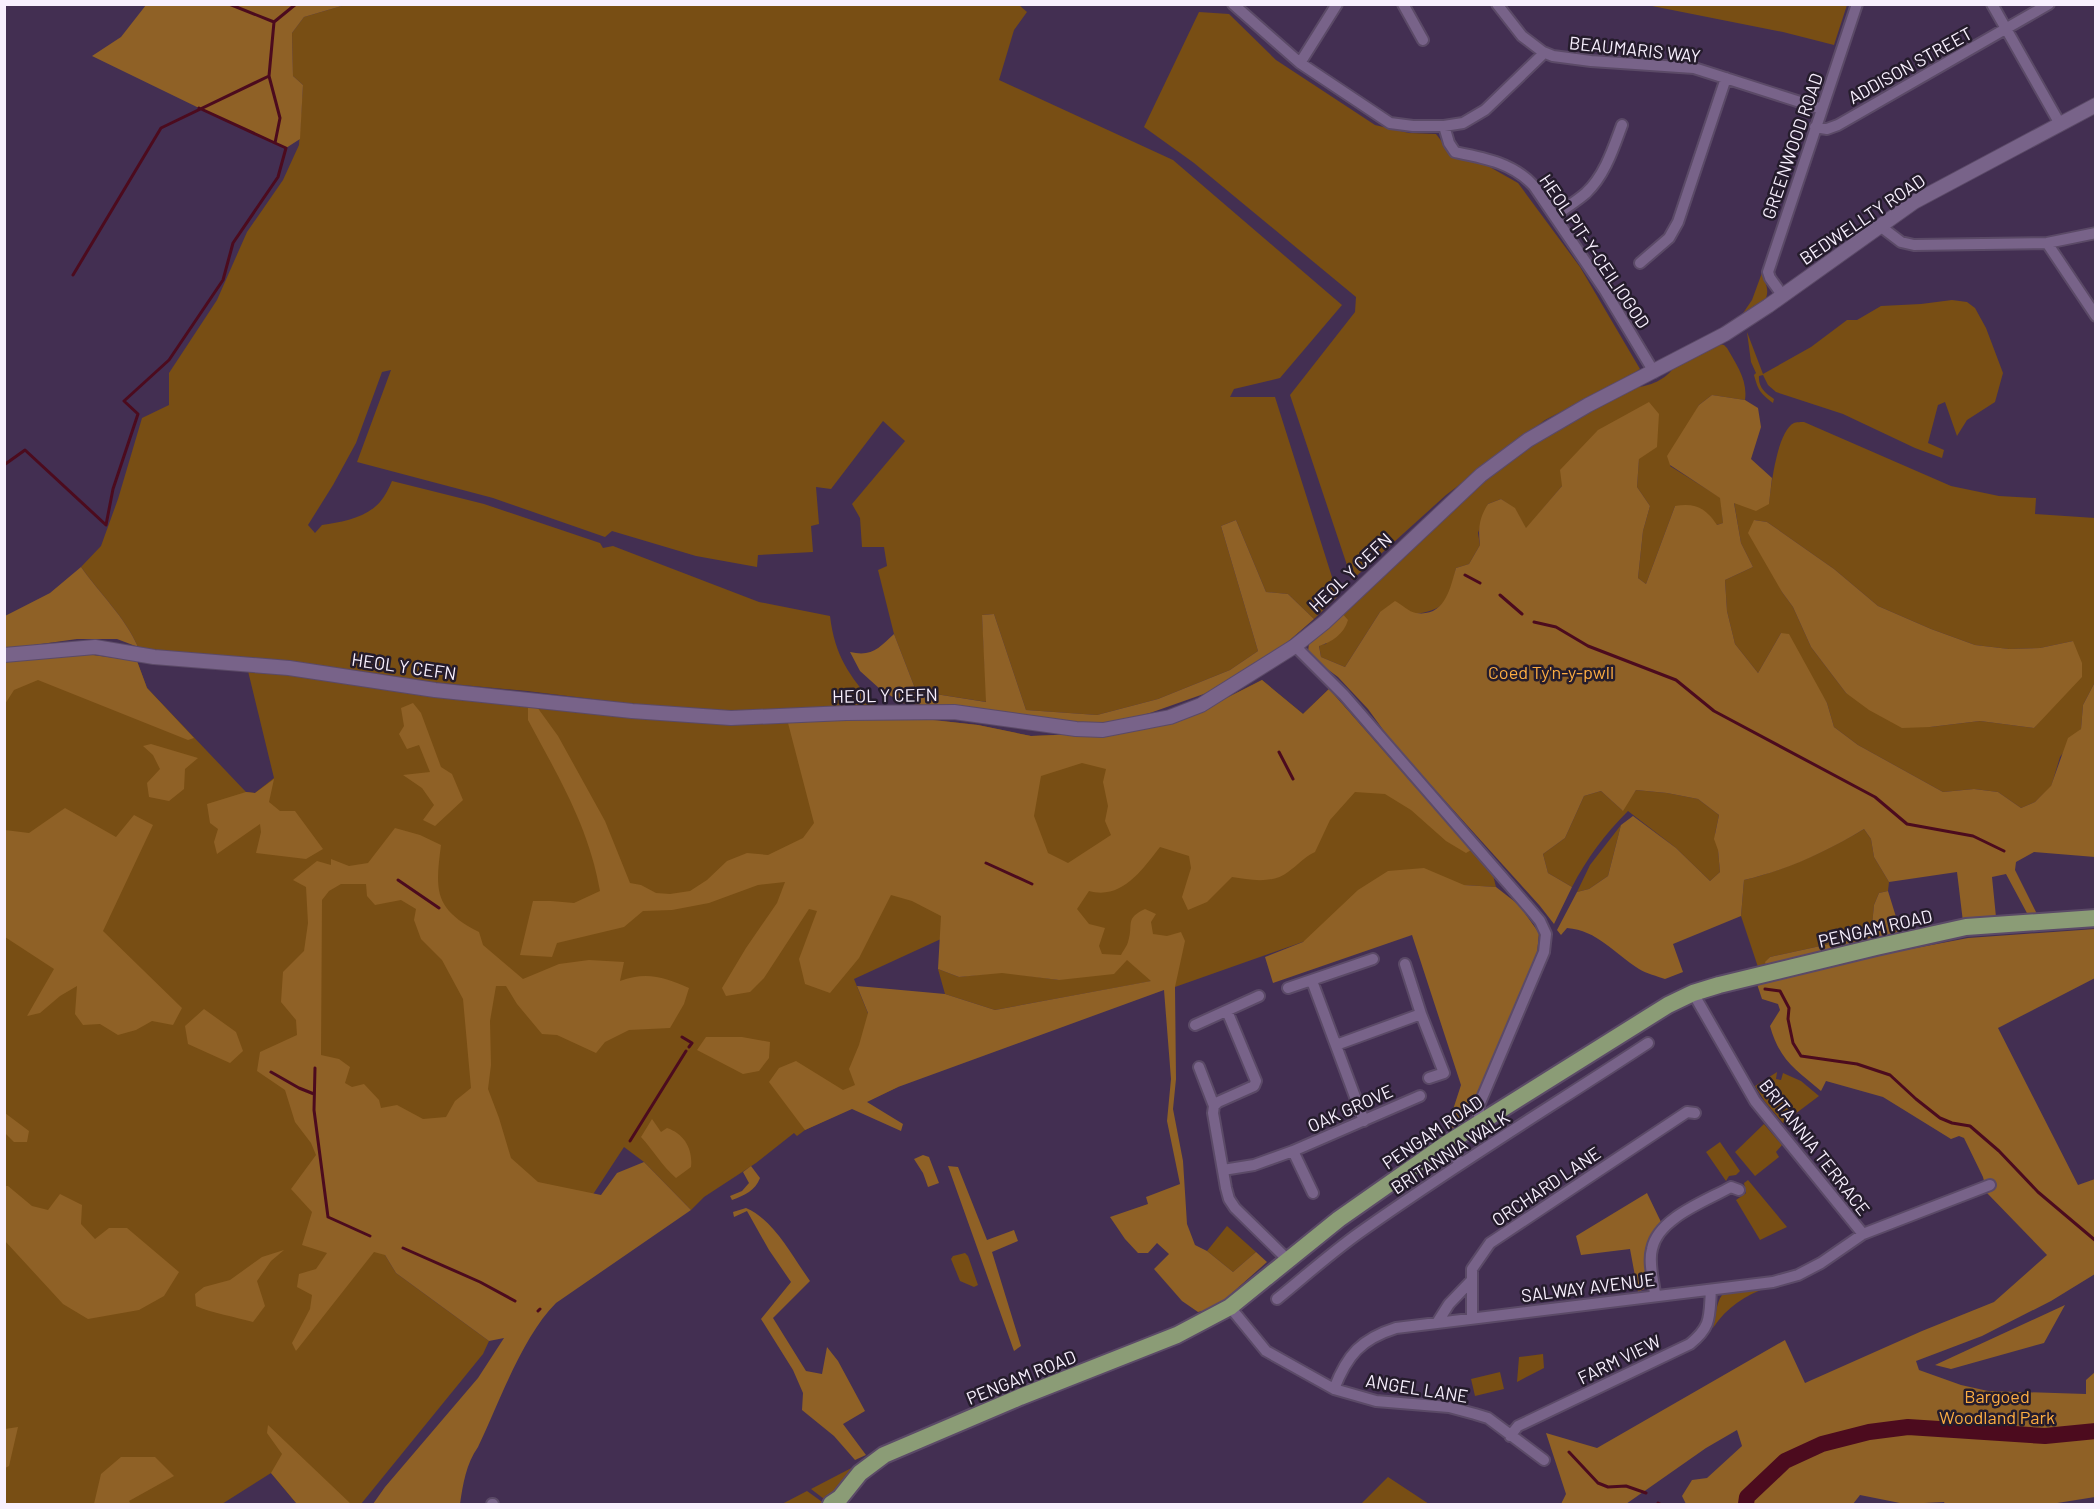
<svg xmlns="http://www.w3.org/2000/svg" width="2100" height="1509" font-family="Barlow,sans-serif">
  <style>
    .green { fill: #784e14; fill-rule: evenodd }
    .forest { fill: #8f6126; fill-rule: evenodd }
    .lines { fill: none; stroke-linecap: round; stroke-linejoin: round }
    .stream { stroke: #4c0b1e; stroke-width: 3 }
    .river { stroke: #4c0b1e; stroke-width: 16 }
    .minor-casing { stroke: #5b4a67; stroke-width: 14 }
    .tertiary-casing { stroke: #5b4a67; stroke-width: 16 }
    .primary-casing { stroke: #5b4a67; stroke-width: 20 }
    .minor { stroke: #786389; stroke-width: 10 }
    .tertiary { stroke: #786389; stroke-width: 14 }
    .primary { stroke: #8b9c76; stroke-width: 16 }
    .labels { text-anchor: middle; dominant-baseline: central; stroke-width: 5; stroke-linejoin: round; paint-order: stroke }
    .street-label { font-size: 18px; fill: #f8f0fe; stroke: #251c2c }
    .park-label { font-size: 18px; fill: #fdad42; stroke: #251c2c }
  </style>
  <rect width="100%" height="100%" fill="#432f52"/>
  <path class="green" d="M345 5H1019L1027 12 1014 30 999 80 1173 160 1342 305 1280 378 1234 389 1230 397H1275L1338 596 1314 619 1288 594 1266 592 1236 520 1221 526 1258 651 1230 670 1158 699 1097 715 1026 710 994 614 982 615 987 702 916 691 894 634 878 570 887 566 884 547H862L860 518 852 504 905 441 883 421 831 489 816 487 819 524 811 526 813 552 758 555 757 567 696 556 612 531 605 537 493 498 357 462 391 370 382 372 356 443 333 485 308 525 315 533 322 525C342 522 366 518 380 502 385 496 389 488 392 481L484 504 600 543 603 548 613 546 759 602 830 616C835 657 849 674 874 705L718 712 666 708 527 691 420 681 309 664 176 654 138 647C125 617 100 594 81 567L101 546 118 499 142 418 169 405V373L217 300 247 232 283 180 299 145 303 85 293 76 292 33 304 17Z
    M1647 5H1646H1847L1834 45 1783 32Z
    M1199 12 1229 14 1276 60 1375 125 1409 133 1436 134 1452 155 1488 166 1518 183 1580 267 1640 369 1628 377 1545 420 1446 495 1352 580 1290 395 1355 312 1356 297 1194 163 1144 127Z
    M1763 270C1763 281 1770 287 1766 298L1739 319 1752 300Z
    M1952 300 1967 302 1975 308 1986 328 2003 373 1995 402 1967 420 1957 436 1945 402 1938 405 1928 443 1944 450 1942 458 1915 448 1843 414 1776 392 1768 385 1763 375 1759 376C1758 387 1765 393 1774 399L1773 403C1760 393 1758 390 1754 375L1756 373 1751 362 1747 332 1763 374 1811 347 1847 320H1857L1881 306 1921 304Z
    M1719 344 1724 345 1727 348C1736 364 1748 380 1745 400L1712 395 1699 405 1670 466 1721 498 1723 523 1717 525 1675 506 1646 584 1638 578 1643 531 1650 506 1637 487 1639 458 1656 446 1562 486 1526 529 1515 509 1501 499 1488 504 1478 533 1480 545 1469 564 1456 568C1454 577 1452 587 1449 595 1437 620 1402 613 1380 612L1345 667 1321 657 1319 645 1326 644 1341 612 1415 541 1506 462 1549 434 1636 387C1648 387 1667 379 1673 368Z
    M1804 422 1951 486 1999 496 2036 498 2035 514 2095 518V682L2083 705 2081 729 2060 757 2051 787 2035 802 2021 808 1998 792 1974 789 1943 792 1858 745 1834 727 1827 703 1781 633 1758 673 1735 644 1727 611 1725 580 1753 567 1741 543 1734 502 1744 505 1769 504C1771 487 1777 431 1794 423 1795 422 1803 422 1804 422ZM1754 520 1767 522 1834 569 1878 606 1931 629 1975 645 2009 649 2040 648 2073 641 2054 704 2034 728 1980 721 1930 727 1846 693 1811 647 1793 607 1782 592Z
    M5 661H137L147 688 246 792 255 793 274 778 248 671 330 679 586 713 658 720 728 724 906 717 978 725 1031 736 1128 732 1187 718 1262 680 1303 714 1329 689 1493 875 1496 887 1464 885 1175 987 1152 981 995 1010 945 994 938 969 959 977 1002 972 1059 980 1102 954 967 927 854 979 898 1087 805 1130 797 1136 794 1133 756 1163 704 1197 691 1210 644 1162 624 1147 575 1222 385 1255 396 1273 489 1341 483 1354 361 1504H297L271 1473 222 1504H5Z
    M1636 790 1667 793 1698 799 1719 815 1715 834 1720 841 1718 850 1720 872 1710 881 1676 848 1628 811C1605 834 1587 858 1572 887L1548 873 1543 854 1565 838 1584 796 1601 791 1622 810Z
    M1621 825 1608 876 1589 889 1577 892 1590 865Z
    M1864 829 1871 839 1874 857 1889 882 1888 891 1879 893 1874 905 1871 935 1770 957 1766 962V965L1758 967 1741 916 1744 880C1788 869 1825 852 1864 829Z
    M1777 1072 1776 1079 1781 1080 1783 1073 1801 1081 1819 1096 1783 1123 1765 1102 1755 1086Z
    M1764 1124 1782 1145 1776 1152 1779 1157 1755 1176 1735 1152Z
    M1720 1142 1740 1171 1736 1175 1729 1176 1726 1181 1706 1152Z
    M1748 1180 1787 1227 1760 1240 1736 1200 1746 1193 1744 1183Z
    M1227 1226 1256 1252 1233 1272 1207 1251Z
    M965 1253 968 1256 978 1285 974 1287 960 1281 951 1259 953 1256Z
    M1769 1287C1745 1295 1727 1307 1713 1328 1717 1314 1715 1300 1726 1291Z
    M1543 1354 1544 1368 1517 1382 1519 1357Z
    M1500 1372 1504 1389 1475 1396 1471 1379Z
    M861 1463 828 1502 811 1489Z
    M1388 1477 1429 1504H1361Z
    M807 1491 825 1504H782Z"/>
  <path class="forest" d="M146 5H345L304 17 292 33 293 76 303 85 300 139 286 148 199 108 92 56 121 37Z
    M1712 395 1745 400 1758 408 1761 427 1751 459 1772 478 1769 504 1756 511 1734 503 1741 543 1753 567 1725 580 1727 611 1735 644 1758 673 1781 633 1789 634 1827 703 1834 727 1858 745 1943 792 1974 789 1998 792 2021 808 2035 802 2051 786 2068 738 2081 729 2083 705 2095 682V857L2034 852 2016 862 2015 870 2037 914 2028 915 2006 874 1992 877 1996 917 1963 922 1957 872 1889 882 1874 857 1871 839 1864 829C1824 853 1789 869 1744 880L1741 916 1673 944 1683 972 1665 979C1657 976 1647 974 1639 969 1615 954 1597 930 1567 928L1561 935 1557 930 1577 892 1589 889 1608 876 1621 825 1633 816 1676 848 1710 881 1720 872 1718 850 1714 839 1719 815 1698 799 1667 793 1636 790 1623 811 1601 791 1584 796 1565 838 1543 854 1548 873 1572 887 1554 924 1540 906 1392 742 1368 709 1338 677 1319 663 1308 652 1309 643 1341 612 1348 620C1344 634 1332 642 1319 646L1321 657 1345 667 1380 612 1395 601C1401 604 1409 612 1416 613 1445 617 1450 589 1456 568L1469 564 1480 545C1478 529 1479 518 1488 504L1501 499 1515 508 1526 528 1562 486 1560 470 1598 430 1649 402 1659 414 1657 447 1639 459 1637 487 1650 506 1643 531 1638 578 1646 584 1675 506C1695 503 1705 507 1717 525L1723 523 1720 498 1670 465 1667 456 1699 405Z
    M1236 520 1266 592 1288 594 1314 619 1276 652 1215 690 1150 713 1116 722 1084 724 1027 715 902 703 880 689 860 671 850 652C872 657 879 648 894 634L916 691 986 702 982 615 994 614 1026 710 1097 715 1158 699 1230 670 1258 651 1221 526Z
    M1754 520 1767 522 1834 569 1878 606 1931 629 1975 645 2009 649 2040 648 2073 641 2082 663V677L2034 728 1980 721 1930 727 1902 728 1869 710 1846 693 1811 647 1793 607 1782 592 1748 533Z
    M81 567C100 594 125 617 138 647L117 639H77L5 649V616L50 593Z
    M86 654 137 661 147 688 194 738 188 740 38 680 14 690 5 704V661Z
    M1262 680 1303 714 1329 689 1471 850 1466 853 1446 841 1411 810 1385 794 1355 792 1330 820 1315 852C1304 857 1298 865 1288 872 1273 884 1250 880 1232 877L1207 902 1188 910 1182 897 1191 868 1189 856 1160 847C1142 870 1122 900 1089 891L1077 909 1089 924 1105 928 1099 946 1102 954 1121 955C1123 951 1127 946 1128 942 1134 924 1124 919 1145 909L1156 914 1151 922 1153 934 1167 936 1181 932 1185 941 1175 987 1176 1079 1173 1109 1183 1161 1187 1224 1195 1245 1207 1251 1233 1272 1256 1252 1267 1262 1215 1308 1198 1312 1182 1301 1154 1269 1169 1254 1157 1243 1148 1253H1138L1125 1239 1110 1217 1148 1204 1146 1197 1180 1184 1167 1121 1171 1079 1164 990 898 1087 867 1102 903 1124 901 1131 852 1109 805 1130 769 1082 779 1068 796 1061 843 1090 855 1085 849 1069 859 1045 868 1013 857 986 945 994 995 1010 1151 981 1127 960 1114 974 1059 980 1002 973 959 977 938 969 941 916 912 901 891 895 859 958 830 993 805 984 799 959 817 911 809 909 764 978 750 992 726 996 722 988 746 948 777 903 785 882 758 885 709 903 672 910 643 911 624 927 557 943 552 957 520 955 533 901H551L574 903 600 891C589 827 558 776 528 720V706L537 707 558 736 605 821 630 883 641 885 656 893 670 894 690 891 707 880 727 861 747 853 768 855 803 838 814 823 788 723 906 717 978 725 1031 736 1128 732 1187 718ZM1082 763 1106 769 1103 782 1108 806 1105 821 1111 835 1068 863 1048 853 1034 816 1041 776Z
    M413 703 421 713 441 767 452 774 463 800 435 826 423 820 434 805 422 788 403 775 430 772 419 745 407 749 399 734 404 726 401 708Z
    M151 744 198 758 185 769 184 789 169 801 149 797 147 783 160 769 153 755 143 746Z
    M274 779 269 802 280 811H295L323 849 306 859 256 853 261 832 260 824 217 854 214 842 218 829 210 823 207 804 246 792 255 793Z
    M65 808 116 837 134 815 153 825 103 931 182 1008 173 1025 152 1021 136 1030 118 1035 100 1024 83 1025 75 1014 77 986 60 996 40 1013 27 1016 54 969 5 937V830L29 833Z
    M395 828 420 835 441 845C435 891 434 909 479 932L483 945 523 979 559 964 589 960 624 962 620 981C646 971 665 977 689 988L684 1004 670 1028 629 1030 605 1042 596 1053 557 1035 542 1034 517 1004 506 986H496L490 1021 491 1065 488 1089 499 1118 511 1158 538 1182 601 1195 617 1173 644 1162 691 1210 556 1303C522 1337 499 1403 478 1447 466 1464 463 1484 460 1504H373L385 1487 478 1378 504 1338 489 1341 396 1273 385 1255 374 1252 296 1351 292 1343 310 1309 312 1295 297 1287 299 1274 316 1269 327 1253 302 1245 312 1212 291 1189 316 1155 311 1143 295 1122 285 1090 257 1071 260 1052 297 1035 296 1020 281 1002 283 972 304 951 308 923 306 887 293 880 317 861 331 865V859L349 866 368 863ZM341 884H366L367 896 375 905 401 900 416 909 414 920 421 939 442 960 463 999 471 1088 455 1101 446 1117 423 1119 397 1105 381 1108 379 1100 364 1084 352 1087 345 1083 350 1067 339 1059 321 1055 322 900 329 891Z
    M1424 868 1464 885 1496 887 1519 905 1539 933 1537 954 1468 1116 1450 1131 1447 1128 1461 1085 1412 935 1273 983 1265 957 1303 942 1358 890 1388 871Z
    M1888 891 1901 933 1766 965 1765 962 1770 957 1871 935 1874 905 1879 893Z
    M2095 929V978L1998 1028 2078 1185 2095 1179V1274L2051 1301 1982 1336 1916 1361 1919 1370 1961 1385 1988 1391 2086 1394V1380L2095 1372V1497L2051 1504H1945L1944 1502 1905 1504 1860 1495 1853 1504H1686L1682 1496 1692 1480 1707 1478 1742 1446 1737 1430 1706 1448 1626 1504H1561L1566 1494 1546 1433 1597 1448 1785 1340 1805 1383 1922 1331 1994 1302 2047 1255 1987 1193 1983 1177 1964 1138 1959 1136 1951 1139 1883 1097 1826 1081 1821 1091C1795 1069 1780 1061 1770 1026L1780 1010 1778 1004 1762 999 1757 984 1895 952 1968 938Z
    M204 1009 236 1032 243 1051 230 1063 188 1044 185 1026Z
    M706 1037H742L770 1042 769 1058 759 1071 743 1074 697 1050Z
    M5 1113 29 1131 27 1142H14L5 1133Z
    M652 1119 661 1132 667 1128C685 1134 693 1150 691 1167L676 1178C662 1166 654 1151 641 1137Z
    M923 1155 929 1157 939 1183 928 1187 923 1173 914 1159Z
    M751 1166 760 1178C755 1191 745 1195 732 1200L730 1196 742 1191 749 1183 743 1172Z
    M948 1166 958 1167 987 1240 1014 1230 1018 1241 992 1252 1021 1346 1014 1351Z
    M5 1186H8L32 1206 48 1210 60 1194 82 1205 81 1224 95 1239 109 1228H127L179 1272 164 1296 139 1310 88 1319 63 1304 5 1241Z
    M1647 1193 1661 1222C1654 1232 1646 1244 1646 1257 1646 1268 1650 1279 1644 1289L1638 1292 1630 1249 1581 1255 1576 1236Z
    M746 1208C774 1220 792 1256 810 1281L773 1318 806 1371 822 1374 827 1347 838 1361 865 1411 843 1424 866 1455 855 1460 834 1436 802 1410 803 1393 793 1370 761 1319 791 1282 769 1250 747 1211 734 1217 733 1212Z
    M284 1250 271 1261 257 1281 265 1306 253 1322C236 1317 211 1313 196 1306L195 1294 204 1287 230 1280 262 1257Z
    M2065 1305 2044 1343 1951 1369 1935 1365Z
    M268 1425 351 1504H297L271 1473 282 1454 267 1433Z
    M18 1427 9 1466 5 1468V1429Z
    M121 1457H155L174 1476 129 1501 131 1504H94L101 1474Z"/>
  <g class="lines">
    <path class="stream" d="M229 4 274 22
      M199 108 275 143
      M73 275 161 128 269 76
      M4 465 25 450 106 525 113 489 138 414 124 401 169 360 223 280 233 243 278 177 286 148 275 143 280 118 269 76 274 22 296 4
      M1465 575 1480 583
      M1500 595 1522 614
      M1534 622 1556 627 1588 646 1676 680 1714 711 1875 797 1907 824 1973 836 2004 851
      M1279 752 1293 779
      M986 863 1032 884
      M398 880 439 908
      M1765 989 1780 991 1789 1008 1788 1019 1793 1043 1801 1056 1857 1064 1890 1075 1916 1099 1940 1118 1952 1123 1970 1126 1999 1151 2038 1192 2096 1241
      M682 1037 692 1043 689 1047
      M315 1068 314 1110 328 1217 370 1236
      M271 1072 299 1088 314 1094
      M630 1141 686 1051
      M403 1248 480 1282 515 1301
      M538 1311 540 1309
      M1569 1452 1598 1483 1608 1487 1626 1486 1646 1493
      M1658 1503 1660 1504"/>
    <path class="river" d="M1746 1504 1747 1497 1785 1461 1822 1444 1869 1432 1908 1427 2045 1436 2096 1431"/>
    <defs>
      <path id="minor" d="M1233 4 1300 63 1390 123 1413 126H1444L1463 123 1485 110 1541 56 1543 52
        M1403 4 1423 40
        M1497 4 1522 36 1543 52 1553 56 1591 61 1694 68 1822 109
        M1992 4 2060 124
        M1300 63 1337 4
        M1444 126 1449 143 1455 152C1485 158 1513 163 1534 186L1604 289 1654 372
        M1815 127 1827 129 1838 125 2049 4
        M1555 216C1565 208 1577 201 1586 193 1605 175 1613 149 1622 125
        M1880 226 1901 242 1914 245 2047 243 2096 233
        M2047 243 2096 316
        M1640 263 1669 238 1678 222 1726 78
        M1783 296 1770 278 1768 272 1857 4
        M1295 646 1344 695 1530 909 1540 921 1546 934 1544 952 1479 1105V1116L1482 1121
        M1312 981 1364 1121
        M1288 988 1373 959
        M1693 993 1755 1101 1863 1234 1990 1185
        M1227 1011 1256 1081 1254 1086 1218 1102 1214 1106 1213 1113 1226 1188 1229 1199 1235 1208 1289 1261
        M1421 1014 1444 1073 1429 1078
        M1195 1025 1259 996
        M1336 1045 1421 1014 1405 964
        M1199 1067 1214 1106
        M1446 1144 1460 1163
        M1223 1170 1254 1165 1293 1151
        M1313 1193 1293 1151 1420 1096
        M1655 1295C1654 1281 1648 1263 1652 1249 1658 1218 1706 1201 1731 1187L1739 1190
        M1277 1299C1304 1277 1331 1253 1359 1233 1453 1166 1552 1106 1648 1043
        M1230 1307 1266 1351 1334 1389 1376 1401 1449 1407 1475 1414 1488 1418 1544 1460
        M1472 1318V1269L1490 1243 1687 1112 1695 1113
        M1437 1323 1449 1304 1472 1280
        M1334 1389C1347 1355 1361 1339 1396 1328L1773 1282 1798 1275 1821 1263 1863 1234
        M1510 1436 1518 1426 1690 1344C1712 1326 1709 1317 1711 1290
        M492 1504H493"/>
      <path id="tertiary" d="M4 655 95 647 154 657 289 668 435 690 632 711 731 718 846 713 954 712 1076 729 1103 730 1170 717 1201 705 1295 646 1325 622 1481 475 1528 440 1588 405 1725 334 1768 306 1914 202 2096 105"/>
      <path id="primary" d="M831 1504 840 1498 860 1473 884 1455 1020 1397 1177 1335 1230 1307 1339 1219 1446 1144 1668 1005 1693 993 1719 985 1876 947 1966 927 2096 918"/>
    </defs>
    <use href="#minor" class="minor-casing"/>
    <use href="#tertiary" class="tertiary-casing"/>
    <use href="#primary" class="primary-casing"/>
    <use href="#minor" class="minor"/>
    <use href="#tertiary" class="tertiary"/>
    <use href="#primary" class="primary"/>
  </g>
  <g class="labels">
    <g class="street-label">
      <text transform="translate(1635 49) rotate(6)">BEAUMARIS WAY</text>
      <text transform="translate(1910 65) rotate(-29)">ADDISON STREET</text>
      <text transform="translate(1792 146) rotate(-71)">GREENWOOD ROAD</text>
      <text transform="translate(1862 219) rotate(-34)">BEDWELLTY ROAD</text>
      <text transform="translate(1595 251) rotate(56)">HEOL PIT-Y-CEILIOGOD</text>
      <text transform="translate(1350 572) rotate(-43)">HEOL Y CEFN</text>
      <text transform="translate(404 666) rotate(8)">HEOL Y CEFN</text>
      <text transform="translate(885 695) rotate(-1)">HEOL Y CEFN</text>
      <text transform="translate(1875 928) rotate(-13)">PENGAM ROAD</text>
      <text transform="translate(1350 1108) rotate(-24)">OAK GROVE</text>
      <text transform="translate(1432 1132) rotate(-34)">PENGAM ROAD</text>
      <text transform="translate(1815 1147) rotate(52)">BRITANNIA TERRACE</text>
      <text transform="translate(1450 1152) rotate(-33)">BRITANNIA WALK</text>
      <text transform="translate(1546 1186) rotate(-34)">ORCHARD LANE</text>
      <text transform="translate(1588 1287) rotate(-7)">SALWAY AVENUE</text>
      <text transform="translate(1619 1359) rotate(-26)">FARM VIEW</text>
      <text transform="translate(1021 1377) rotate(-22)">PENGAM ROAD</text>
      <text transform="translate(1417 1388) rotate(9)">ANGEL LANE</text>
    </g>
    <g class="park-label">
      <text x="1551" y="672">Coed Ty'n-y-pwll</text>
      <text x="1997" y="1396">Bargoed<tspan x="1997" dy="21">Woodland Park</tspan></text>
    </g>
  </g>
  <rect width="2100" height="1509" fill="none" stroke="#f8f0fe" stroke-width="12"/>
</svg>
